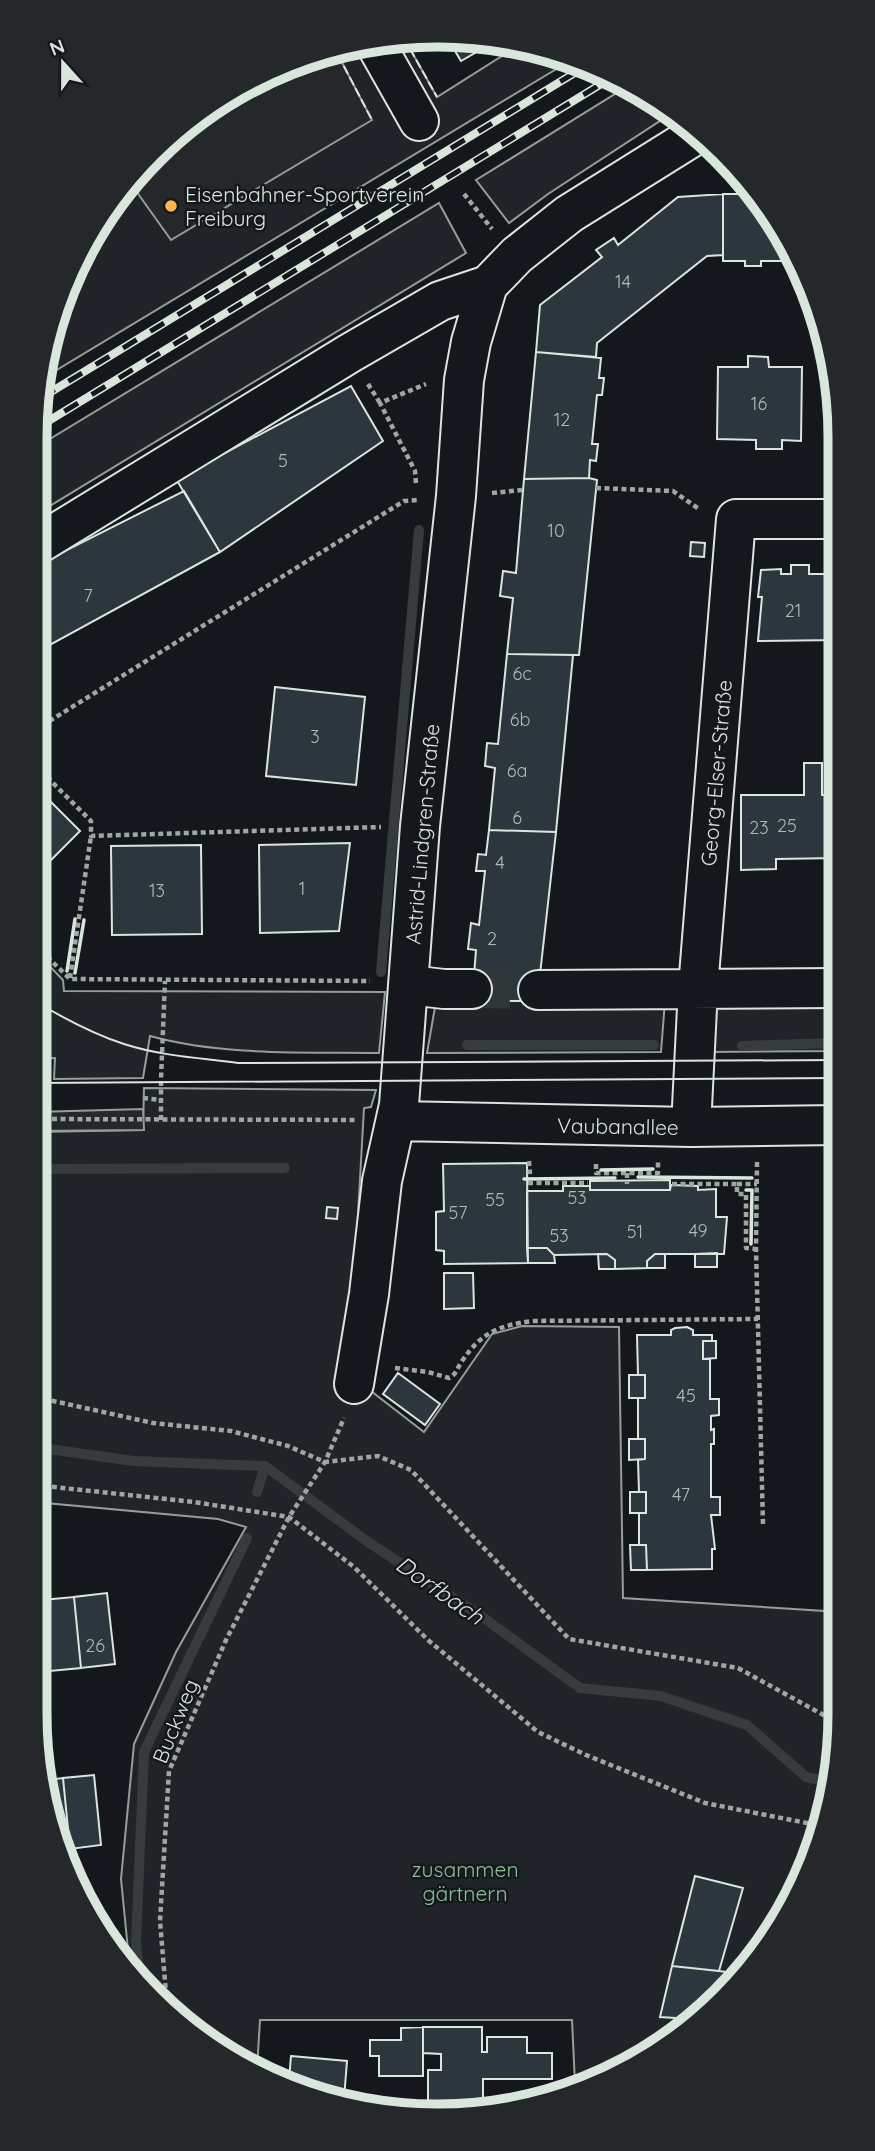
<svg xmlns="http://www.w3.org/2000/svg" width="875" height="2151" font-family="Quicksand,sans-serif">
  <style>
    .green { fill: #202428; stroke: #939e99; stroke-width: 2 }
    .parking { fill: #24282b; stroke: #939e99; stroke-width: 2 }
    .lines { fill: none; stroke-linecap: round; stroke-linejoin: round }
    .stream { stroke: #363b3e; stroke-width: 10 }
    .building { fill: #2c363c; stroke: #d8e6dc; stroke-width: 2 }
    .minor-tunnel { stroke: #313739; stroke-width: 38; stroke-dasharray: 38 19; stroke-linecap: butt }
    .minor-casing { stroke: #d8e6dc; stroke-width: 42 }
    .path { stroke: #9da8a2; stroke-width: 4.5; stroke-dasharray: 5 3.5; stroke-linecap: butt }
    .minor { stroke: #14181c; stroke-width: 38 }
    .tram { stroke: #d8e6dc; stroke-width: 2 }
    .rail-casing { stroke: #d8e6dc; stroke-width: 8 }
    .rail { stroke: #14181c; stroke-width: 5; stroke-dasharray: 16; stroke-linecap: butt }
    .fence { stroke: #d8e6dc; stroke-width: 2; stroke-dasharray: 9 3.5; stroke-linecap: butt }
    .wall { stroke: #d8e6dc; stroke-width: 3.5 }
    .poi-dot { fill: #ffb74d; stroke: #14181c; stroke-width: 2.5 }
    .labels { text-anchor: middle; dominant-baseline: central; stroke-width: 5; stroke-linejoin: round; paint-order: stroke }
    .number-label { font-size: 18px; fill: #adbab4 }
    .poi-label { font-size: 21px; fill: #d8e6dc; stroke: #14181c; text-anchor: start }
    .street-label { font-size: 21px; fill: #d8e6dc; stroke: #14181c }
    .park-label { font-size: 21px; fill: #8ac095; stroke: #14181c }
    .water-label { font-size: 23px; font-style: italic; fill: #d8e6dc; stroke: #14181c }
    .rim { fill: none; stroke: #d8e6dc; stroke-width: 9 }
  </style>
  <rect width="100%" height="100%" fill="#14181c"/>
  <path class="green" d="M404 38 437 97 513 49 566 56 573 59 45 377 56 309 135 172 259 77Z
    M628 86 661 103 672 113 548 194 509 223 476 180Z
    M439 203 466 253 35 515V448Z
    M35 951 63 980 64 991 385 992 379 1053C303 1052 223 1056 150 1036L143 1078 54 1079 55 1058 35 1059Z
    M472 1001H665L661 1052 427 1053 435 1007Z
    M715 1003H838V1051L710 1052Z
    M144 1088 376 1090 371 1107 364 1108 349 1374 424 1432 492 1334 522 1326 619 1327 623 1598 840 1612V1713L819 1842 757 1959 661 2048 575 2084 572 2020H260L257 2069 237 2062 135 1979 130 1970 121 1879 134 1744 176 1652 246 1527 218 1519 35 1502V1132L143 1130Z"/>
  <path class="parking" d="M338 55 372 120 171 240 129 181 135 172 259 77Z
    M143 1109 144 1130 35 1131V1112Z"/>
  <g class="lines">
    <path class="stream" d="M381 972 419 530
      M467 1045H654
      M742 1046 838 1043
      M35 1169 285 1168
      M35 1447 133 1461 265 1466 368 1542 481 1616 580 1688 661 1696 747 1725 806 1777 829 1782
      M257 1492 265 1466
      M140 1983 136 1942 144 1752 247 1538"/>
  </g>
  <path class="building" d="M449 41 487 46 461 61Z
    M723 194V255L707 256 597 343 596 357 536 352 540 305 602 257 596 250 614 238 618 245 678 197Z
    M723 194H754L795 261H761V266H745V261H723Z
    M536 352 601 358 599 378H604L602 395H597L592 444H598L596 461 590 460 589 478 524 479Z
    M748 356 768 357 769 367H802L801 441 782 440V449H756V440L717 439 718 367H748Z
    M351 386 383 441 220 552 176 479Z
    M589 478 597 480 579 655 507 654 513 598 500 596 503 571 516 573 524 479Z
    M184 491 220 552 48 646 35 624V566Z
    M691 542 705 543 704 557 690 556Z
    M828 550H837V572H827Z
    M791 565H809V574H837V640L758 641 762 597H758L761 570 781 569V574H791Z
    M35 624 48 646 35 654Z
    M507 654 573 655 556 832 489 830 495 768 485 766 487 743 498 744Z
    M275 687 365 697 356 785 266 776Z
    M804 763H822V795L838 794V858L776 859V869L741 870V795H804Z
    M35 786 80 831 35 876Z
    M489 830 556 832 537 1001H472L476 950 468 949 471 923 479 925 485 871H476L478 854 486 855Z
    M350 843 339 931 260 933 259 845Z
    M201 845 202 934 112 935 111 846Z
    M835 1160H839V1423H837Z
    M527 1163 528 1263 444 1264V1251L436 1250V1212L444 1211 443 1164Z
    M670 1180V1190H590V1181Z
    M671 1185 698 1186V1190L716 1189V1217H727L724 1254H655L647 1261V1268L615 1269V1260L607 1254 554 1255 547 1248H527V1191H563V1186H590V1190H670Z
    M327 1207 338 1208 337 1219 326 1218Z
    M527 1248H547L554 1255 555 1263H528Z
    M717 1253V1267H695V1254Z
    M598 1254H607L615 1260V1269H599Z
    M655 1254H665V1268H647V1261Z
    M444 1273H473L474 1308 444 1309Z
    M687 1327 693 1330V1335H712V1341H703V1359H710V1399H719V1415L711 1416V1430L714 1429V1444H711V1497H720V1515H711L715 1549H712V1569L647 1570 646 1545H639V1513H646V1492H639L638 1460 645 1459V1439H638V1398H645V1375H638L637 1335H671V1330L675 1328Z
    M703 1341H716V1358L703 1359Z
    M398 1373 440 1404 425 1425 383 1394Z
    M629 1375H645V1398H629Z
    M837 1423H839V1440H834V1424Z
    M629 1439H645V1459L629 1460Z
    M834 1490H839V1509L835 1508Z
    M630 1492H646V1513H630Z
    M630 1545H646L647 1570H631Z
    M107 1593 115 1664 81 1668 74 1597Z
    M74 1597 81 1668 50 1671 42 1600Z
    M42 1600 50 1671 35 1673V1601Z
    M94 1775 101 1845 70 1849 63 1778Z
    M63 1778 70 1849 60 1850 56 1843 46 1780Z
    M695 1876 743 1888 719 1971 672 1966Z
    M672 1966 719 1971 741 1974 692 2019 660 2017Z
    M423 2027H482V2052H487V2037H527V2053H552V2079H483V2101H514L515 2108 428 2111V2070H441V2054L423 2053Z
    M423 2027V2076H379V2056H370V2040H401V2028Z
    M291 2056 347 2061 344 2099 289 2080Z"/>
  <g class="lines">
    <path class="minor-tunnel" d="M472 989 538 990"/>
    <defs>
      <path id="minor" d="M376 45 419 121
        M35 546 350 353 440 301 488 285
        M409 985 444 989H472
        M538 990 838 988
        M397 1121 691 1127 838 1125
        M691 1127 698 988 736 519H837
        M354 1384 369 1294 382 1181 399 1105 420 826 456 496 464 380 471 342 488 285 517 255 569 214 697 134"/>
    </defs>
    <use href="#minor" class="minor-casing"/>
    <path class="path" d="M464 194 492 229
      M368 384 380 403
      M416 483 415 471 380 403 426 384
      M596 488 673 491 699 509
      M492 493 522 490
      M35 730 404 501 417 500
      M35 765 91 821V836L381 827
      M35 945 70 979 370 981
      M70 978 91 836
      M143 1098 161 1100
      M35 1119 356 1120
      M161 1120V1079L165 981
      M529 1161 530 1174
      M757 1162 756 1249 763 1525
      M596 1164V1173H658V1162
      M627 1173V1184
      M528 1183H588
      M672 1184H737V1194H746V1248L756 1249
      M737 1184H757
      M395 1368 428 1372 449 1378C457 1374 457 1368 462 1361 482 1332 498 1326 532 1321L758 1319
      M35 1397 153 1423 231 1431 288 1446 325 1462 378 1456 411 1470 569 1639 738 1668 838 1723
      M35 1485 194 1502 289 1517 354 1567 428 1640 538 1732 586 1755 705 1803 822 1826
      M167 2005 160 1921 169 1771 226 1640 289 1517 325 1462 344 1418"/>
    <use href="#minor" class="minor"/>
    <path class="tram" d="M35 1001C63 1018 93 1034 124 1044 161 1056 200 1058 238 1063L838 1060
      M35 1083 838 1078"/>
    <defs>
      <path id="rail" d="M41 398 586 66
        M37 428 611 78"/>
    </defs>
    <use href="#rail" class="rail-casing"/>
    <use href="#rail" class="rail"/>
    <path class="fence" d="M404 38 437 97
      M338 55 372 120"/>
    <path class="wall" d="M67 971 75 919
      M75 973 84 920
      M601 1170 653 1169
      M638 1177 752 1178
      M524 1179 615 1178
      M746 1190H752L751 1244"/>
  </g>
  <circle class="poi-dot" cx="171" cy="206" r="7"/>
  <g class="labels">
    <g class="number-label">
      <text x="623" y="281">14</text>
      <text x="759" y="403">16</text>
      <text x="562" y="419">12</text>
      <text x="283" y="460">5</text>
      <text x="556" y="530">10</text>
      <text x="88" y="595">7</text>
      <text x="793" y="610">21</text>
      <text x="522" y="673">6c</text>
      <text x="520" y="719">6b</text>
      <text x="315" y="736">3</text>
      <text x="517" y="770">6a</text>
      <text x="517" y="817">6</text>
      <text x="787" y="825">25</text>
      <text x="759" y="827">23</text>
      <text x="500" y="862">4</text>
      <text x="302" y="888">1</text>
      <text x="157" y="890">13</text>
      <text x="492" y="938">2</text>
      <text x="577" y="1197">53</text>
      <text x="495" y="1199">55</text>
      <text x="458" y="1212">57</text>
      <text x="698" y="1230">49</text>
      <text x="635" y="1231">51</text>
      <text x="559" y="1235">53</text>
      <text x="686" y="1395">45</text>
      <text x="681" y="1494">47</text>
      <text x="95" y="1645">26</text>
    </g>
    <g class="poi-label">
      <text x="185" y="194">Eisenbahner-Sportverein<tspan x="185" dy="24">Freiburg</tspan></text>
    </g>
    <g class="street-label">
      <text transform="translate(716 773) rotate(-85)">Georg-Elser-Straße</text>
      <text transform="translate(422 834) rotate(-85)">Astrid-Lindgren-Straße</text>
      <text transform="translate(618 1126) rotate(1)">Vaubanallee</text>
      <text transform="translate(175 1721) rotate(-68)">Buckweg</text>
    </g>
    <g class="park-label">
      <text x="465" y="1869">zusammen<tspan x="465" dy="24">gärtnern</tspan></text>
    </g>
    <g class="water-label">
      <text transform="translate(440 1590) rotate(35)">Dorfbach</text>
    </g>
  </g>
  <path d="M0 0H875V2151H0ZM437 47H438A390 390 0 0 1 828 437V1714A390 390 0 0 1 438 2104H437A390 390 0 0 1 47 1714V437A390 390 0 0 1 437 47Z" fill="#24282b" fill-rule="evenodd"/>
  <path class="rim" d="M437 47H438A390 390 0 0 1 828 437V1714A390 390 0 0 1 438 2104H437A390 390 0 0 1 47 1714V437A390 390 0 0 1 437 47Z"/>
  <g transform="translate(63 63) rotate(339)" stroke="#14181c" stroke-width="5" paint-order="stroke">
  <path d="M0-5L12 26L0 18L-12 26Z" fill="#d8e6dc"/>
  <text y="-10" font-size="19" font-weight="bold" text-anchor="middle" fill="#d8e6dc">N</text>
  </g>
</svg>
